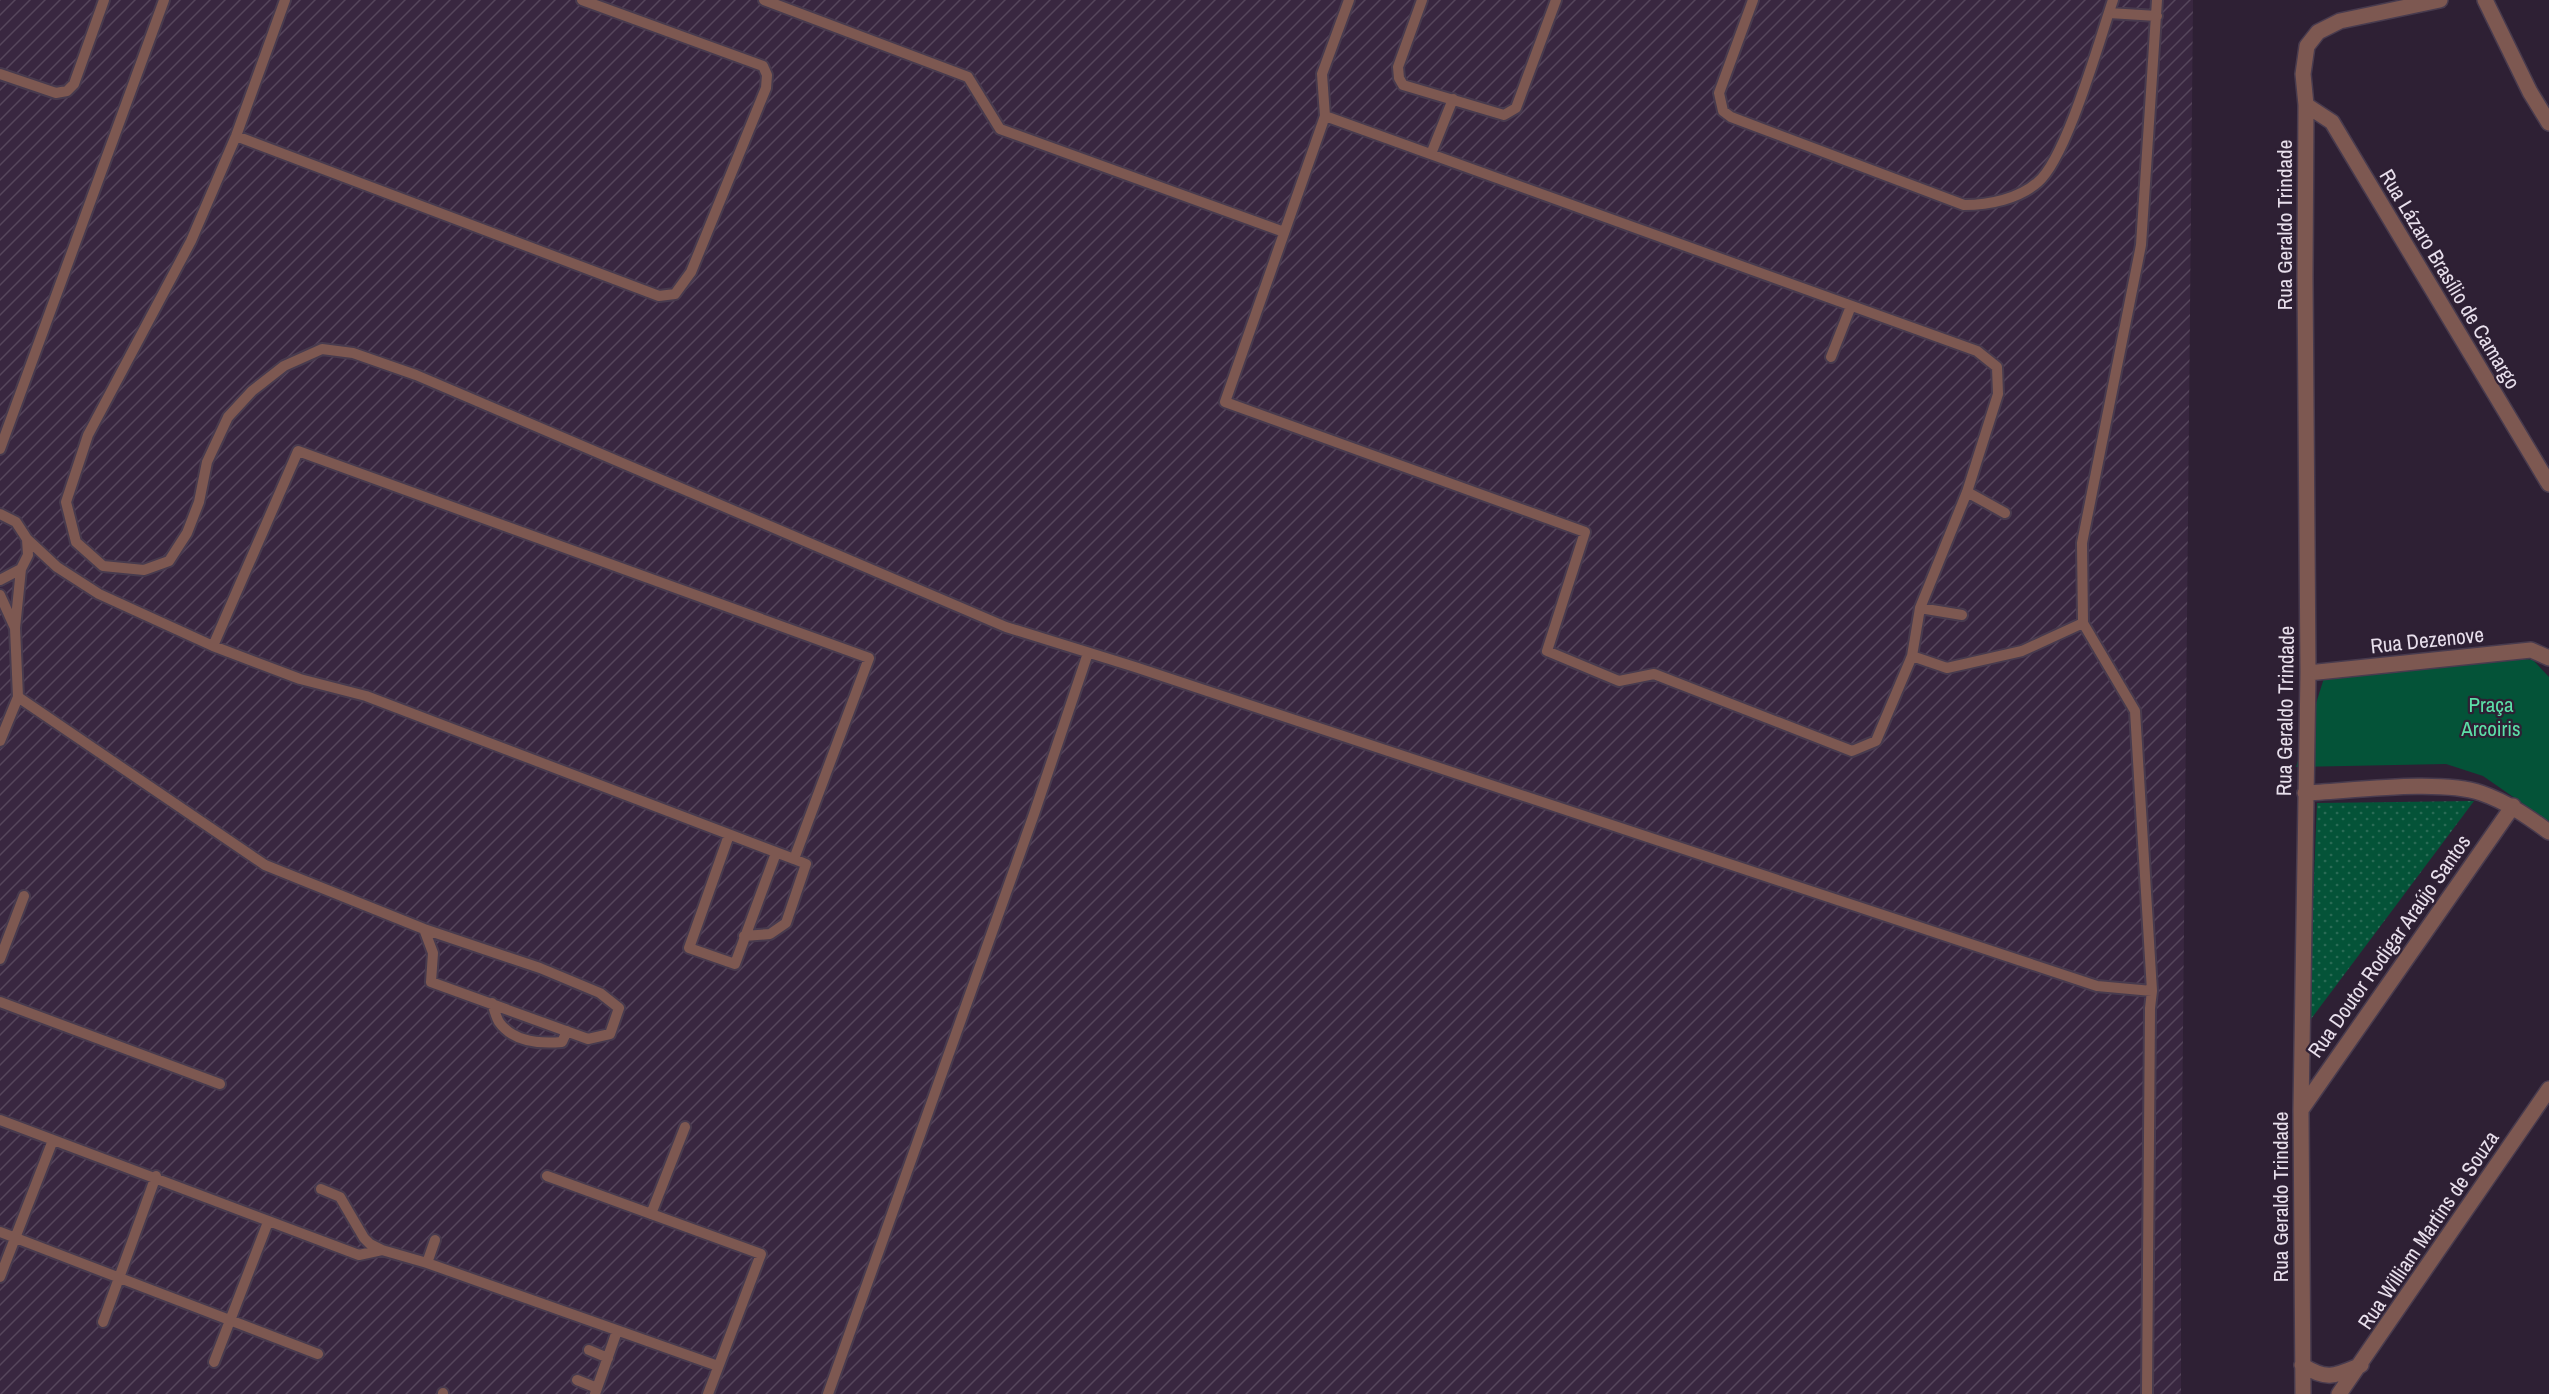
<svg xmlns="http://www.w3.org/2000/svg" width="2549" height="1394" font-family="'Archivo Narrow',sans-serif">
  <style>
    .industrial { fill: url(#industrial-furrows) }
    .grass { fill: url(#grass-dots) }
    .park { fill: #045338 }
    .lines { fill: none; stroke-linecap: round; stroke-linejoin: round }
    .service-casing { stroke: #483b4e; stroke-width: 14 }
    .minor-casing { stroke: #483b4e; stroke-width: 18 }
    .service { stroke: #7d5851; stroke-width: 10 }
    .minor { stroke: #7d5851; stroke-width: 15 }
    .labels { text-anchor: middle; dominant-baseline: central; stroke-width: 4.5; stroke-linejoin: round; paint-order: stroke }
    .street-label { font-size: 21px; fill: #e8dfec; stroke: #2e2034 }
    .park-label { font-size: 21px; fill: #5ce0a8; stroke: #2e2034 }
  </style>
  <defs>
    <pattern id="industrial-furrows" width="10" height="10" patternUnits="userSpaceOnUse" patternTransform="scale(1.5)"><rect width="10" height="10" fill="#392740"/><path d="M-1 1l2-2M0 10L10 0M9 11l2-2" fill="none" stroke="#56465c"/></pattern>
    <pattern id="grass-dots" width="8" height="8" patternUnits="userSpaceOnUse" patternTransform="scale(1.5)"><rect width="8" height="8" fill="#045338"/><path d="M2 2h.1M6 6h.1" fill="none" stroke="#296b55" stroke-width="1.8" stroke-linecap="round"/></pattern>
  </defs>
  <rect width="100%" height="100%" fill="#2e2034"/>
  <path class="industrial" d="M0 0H2193L2181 1237V1394H0Z"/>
  <path class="grass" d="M2474 801 2308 1023 2317 803Z"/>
  <path class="park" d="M2501 656 2533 660 2549 677V822L2483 776 2446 764 2296 767 2324 678Z"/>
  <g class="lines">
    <defs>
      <path id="service" d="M285 0 236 136 191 241 88 435 66 502 76 542 103 566 144 570 169 561 187 533 199 502 207 462 228 417 252 391 284 366 322 349 353 353 416 375 1006 627 1135 667 2097 986 2152 991
        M764 0 968 77 1000 129 1284 232
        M1422 0 1398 67 1399 78 1403 85 1504 115 1516 108 1556 0
        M1753 0 1719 93 1723 111 1731 117 1964 205C1989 205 2019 199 2038 182 2067 157 2099 41 2113 0
        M2109 13 2157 16
        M0 74 56 93 67 91 74 84 104 0
        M1325 116 1977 351 1997 367 1998 394 1967 492 1920 608 1912 656 1876 741 1852 751 1654 674 1619 681 1547 651 1585 532 1225 402Z
        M1325 116 1322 74 1349 0
        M236 136 659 296 675 294 691 272 766 88 767 75 763 66 582 0
        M1431 154 1453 99
        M1831 357 1851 306
        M0 449 164 0
        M1967 492 2005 513
        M0 514 16 522 27 539 28 555 21 569 0 580
        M27 539 57 567 99 594 213 646 300 679 366 696 794 859 869 658 298 451 213 646
        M0 595 15 628
        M1920 608 1962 615
        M1912 656 1947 668 2022 651 2083 623
        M18 697 265 865 424 929 540 968 600 993 619 1008 610 1034 588 1039 431 982 433 953 424 929
        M0 741 18 697 15 628 21 569
        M729 835 689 948 735 964 776 853
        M744 936 770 934 786 923 806 864 794 859
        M0 959 24 896
        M0 1002 220 1084
        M492 1003C494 1009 496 1017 499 1022 513 1042 540 1044 562 1042L567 1031
        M0 1120 359 1255 382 1250
        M547 1176 761 1254 708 1394
        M321 1189 340 1197 364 1238 370 1244 382 1250 427 1263 718 1366
        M651 1214 685 1127
        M0 1232 318 1354
        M427 1263 435 1240
        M0 1277 53 1140
        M103 1322 156 1176
        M589 1350 608 1358
        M214 1362 268 1222
        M577 1380 597 1388
        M443 1394V1393
        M595 1394 617 1331
        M828 1394 1034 814 1088 653
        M2147 1394 2150 1008 2152 991 2135 711 2083 623 2082 543 2141 245 2157 0"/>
      <path id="minor" d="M2485 0 2530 92 2549 123
        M2306 105 2332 122 2549 484
        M2308 673 2531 650 2549 658
        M2305 793C2351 791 2440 779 2481 793 2507 802 2527 816 2549 832
        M2301 1110 2513 806
        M2302 1365C2327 1381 2335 1376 2361 1365
        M2303 1394 2301 1110 2308 673 2305 277 2306 105 2303 74 2307 46 2318 32 2340 21 2440 0
        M2339 1394 2549 1089"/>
    </defs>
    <use href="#service" class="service-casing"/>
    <use href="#minor" class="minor-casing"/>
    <use href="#service" class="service"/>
    <use href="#minor" class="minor"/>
  </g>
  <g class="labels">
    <g class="street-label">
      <text transform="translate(2284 225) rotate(-90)">Rua Geraldo Trindade</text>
      <text transform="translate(2450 279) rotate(59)">Rua Lázaro Brasílio de Camargo</text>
      <text transform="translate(2427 640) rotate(-6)">Rua Dezenove</text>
      <text transform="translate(2285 711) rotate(-89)">Rua Geraldo Trindade</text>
      <text transform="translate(2389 946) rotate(-55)">Rua Doutor Rodigar Araújo Santos</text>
      <text transform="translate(2280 1197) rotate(-90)">Rua Geraldo Trindade</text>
      <text transform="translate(2428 1230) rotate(-56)">Rua William Martins de Souza</text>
    </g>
    <g class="park-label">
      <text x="2491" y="704">Praça<tspan x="2491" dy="24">Arcoiris</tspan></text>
    </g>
  </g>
</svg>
